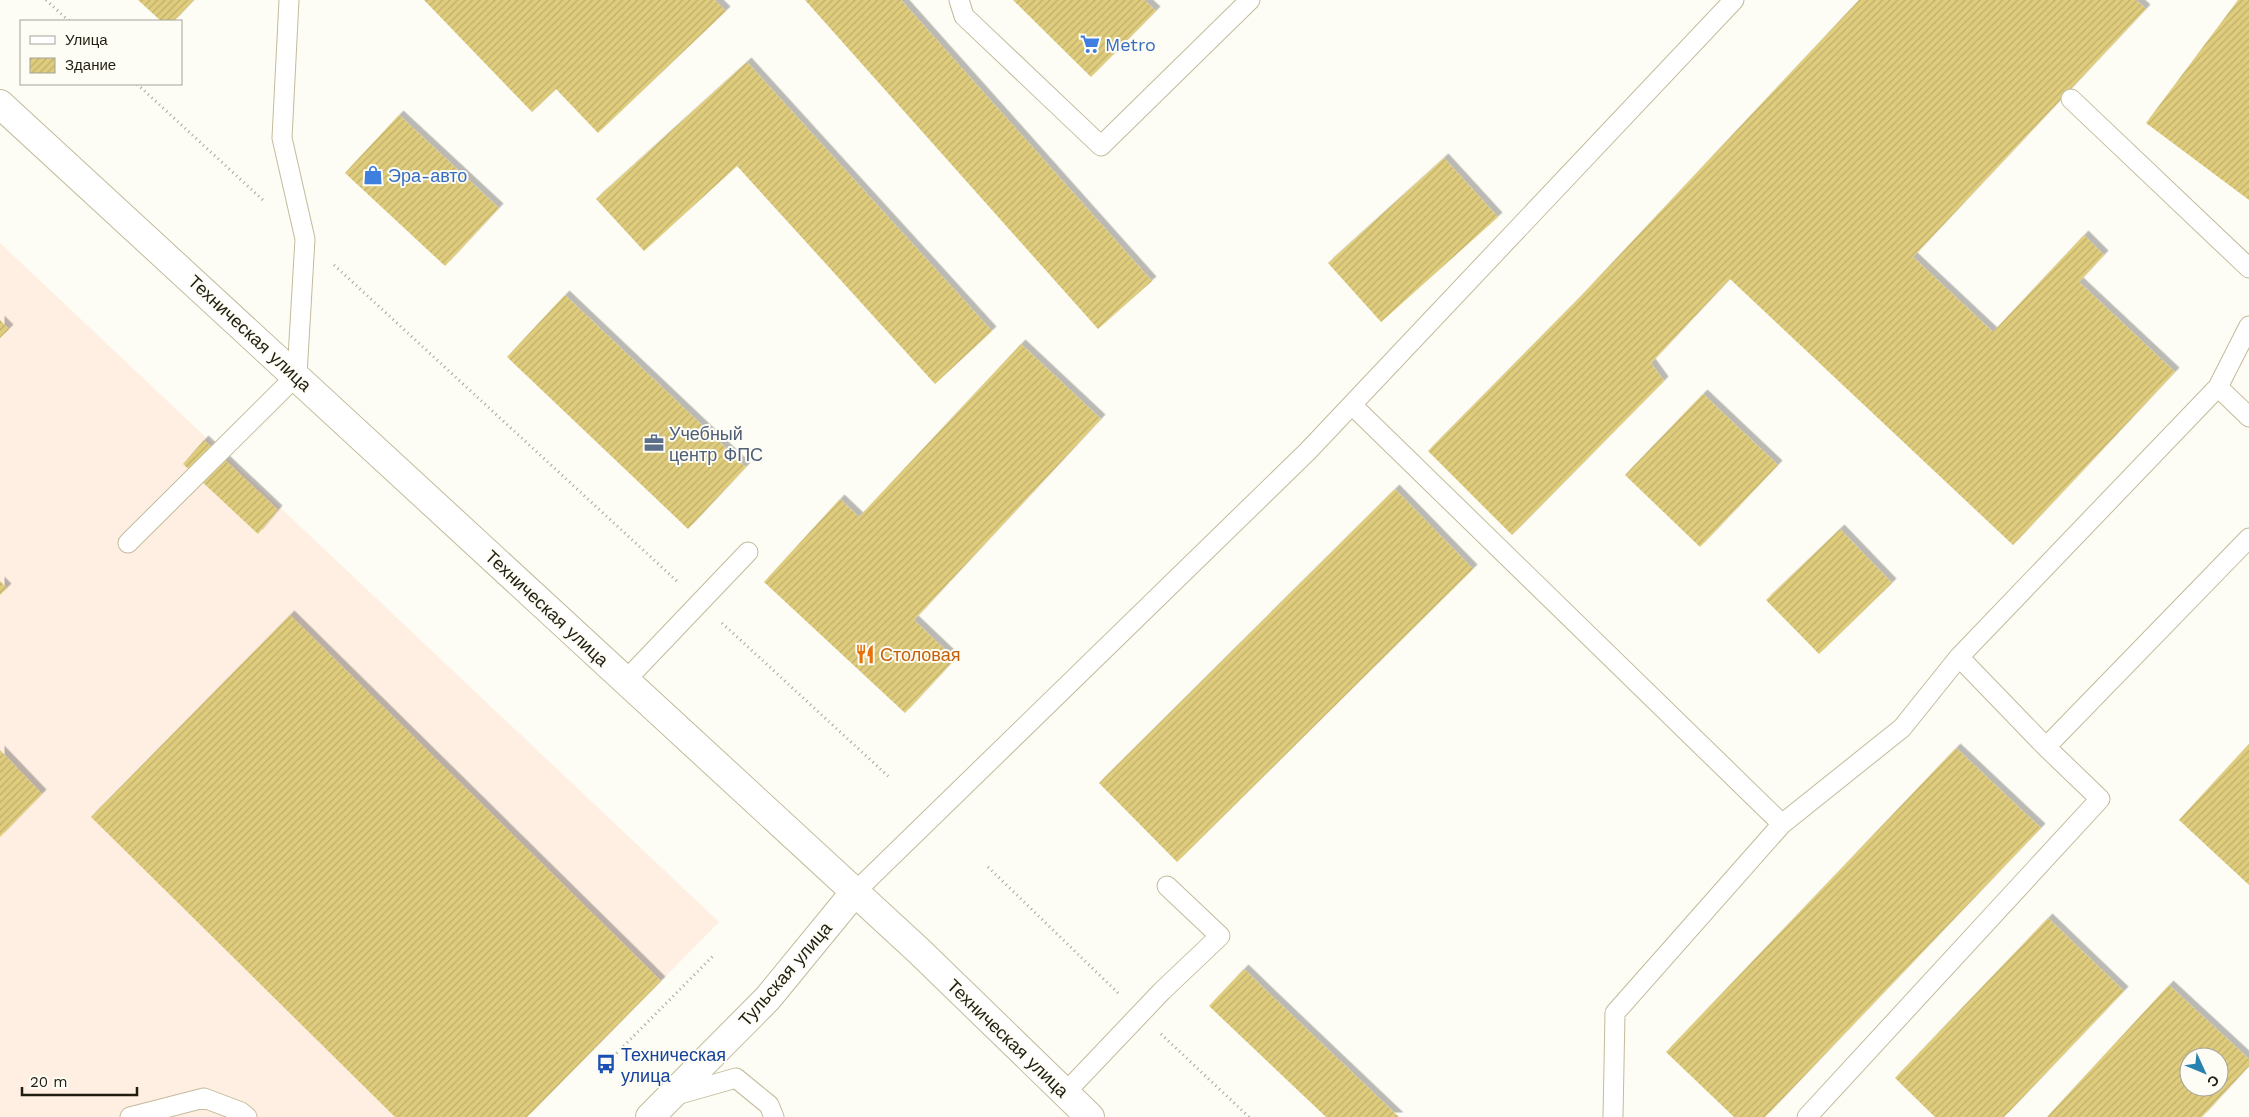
<svg xmlns="http://www.w3.org/2000/svg" width="2249" height="1117" font-family="'Work Sans',sans-serif">
  <style>
    .commercial { fill: #feefe2 }
    .building { fill: url(#building-hatch); fill-rule: evenodd; filter: url(#shadow) }
    .lines { fill: none; stroke-linecap: round; stroke-linejoin: round }
    .lane-casing { stroke: #c3bb9a; stroke-width: 21 }
    .secondary-casing { stroke: #c3bb9a; stroke-width: 30 }
    .path { stroke: #a6a49b; stroke-width: 3; stroke-dasharray: 1 4; stroke-linecap: butt }
    .lane { stroke: #fff; stroke-width: 19 }
    .secondary { stroke: #fff; stroke-width: 28 }
    .labels { text-anchor: middle; dominant-baseline: central; stroke-width: 4; stroke-linejoin: round; paint-order: stroke }
    .shop-label { font-size: 18px; fill: #366cbe; stroke: #fdfcf5; text-anchor: start }
    .street-label { font-size: 18px; fill: #201d10; stroke: #fdfcf5 }
    .service-label { font-size: 18px; fill: #4e5e75; stroke: #fdfcf5; text-anchor: start }
    .food-label { font-size: 18px; fill: #c56008; stroke: #fdfcf5; text-anchor: start }
    .transit-label { font-size: 18px; fill: #164399; stroke: #fdfcf5; text-anchor: start }
  </style>
  <defs>
    <pattern id="building-hatch" width="6" height="6" patternUnits="userSpaceOnUse" patternTransform="scale(1.25)"><rect width="6" height="6" fill="#dfcc7d"/><path d="M-1 1l2-2M0 6l6-6M5 7l2-2" fill="none" stroke="#bfaf6b"/></pattern>
    <filter id="shadow"><feDropShadow dx="4.5" dy="-4.5" stdDeviation="0" flood-color="#0004"/></filter>
  </defs>
  <rect width="100%" height="100%" fill="#fdfcf5"/>
  <path class="commercial" d="M0 243 719 922 527 1117H0Z"/>
  <path class="building" d="M138 0H194L174 21H161Z
    M424 0H715L726 11 598 133 556 89 532 112Z
    M805 0H901L1152 281 1098 329Z
    M1013 0H1144L1156 11 1091 77Z
    M1859 0H2136L2146 9 1913 257 1993 332 2084 235 2104 255 2079 282 2175 372 2013 545 1730 279 1651 363 1664 381 1512 535 1428 451 1580 297Z
    M2238 0H2249V200L2146 123Z
    M747 62 992 331 935 384 737 166 644 251 596 199Z
    M399 115 499 208 445 266 345 173Z
    M1444 158 1498 217 1381 322 1328 263Z
    M565 295 746 467 688 529 507 357Z
    M0 320 9 329 0 338Z
    M1021 344 1101 419 914 620 955 659 905 713 764 582 840 499 859 517Z
    M1703 394 1778 465 1700 547 1625 475Z
    M204 440 278 510 258 534 183 464Z
    M1395 489 1473 569 1177 862 1099 783Z
    M1840 529 1892 583 1819 654 1766 600Z
    M0 581 7 588 0 595Z
    M290 615 661 981 527 1117H395L91 817Z
    M2249 744V885L2179 820Z
    M1956 748 2041 828 1765 1117H1734L1666 1052Z
    M0 750 42 794 0 837Z
    M2048 918 2124 991 2004 1117H1935L1895 1078Z
    M1244 969 1273 997 1399 1117H1326L1209 1006Z
    M2169 985 2249 1059V1066L2202 1117H2047ZM2189 1057H2219V1087H2189Z"/>
  <g class="lines">
    <defs>
      <path id="lane" d="M959 0 964 16 1101 146 1250 0
        M2071 99 2249 268
        M2218 387 2249 417
        M1352 405 1782 824
        M128 543 297 375 305 239 282 138 289 0
        M625 681 748 552
        M2046 747 2249 538
        M854 893 1308 451 1734 0
        M1065 1093 1162 991 1220 936 1167 886
        M673 1096 736 1078 769 1105 774 1117
        M130 1117 204 1098 241 1112 247 1117
        M1613 1117 1615 1013 1782 824 1902 728 1959 657
        M1807 1117 2100 799 2046 747 1959 657 2218 387 2249 326"/>
      <path id="secondary" d="M0 104 919 951 1090 1117
        M650 1117 768 998 854 893"/>
    </defs>
    <use href="#lane" class="lane-casing"/>
    <use href="#secondary" class="secondary-casing"/>
    <path class="path" d="M46 0 69 21
      M137 84 265 202
      M334 265 679 583
      M722 623 889 777
      M988 867 1118 993
      M1161 1034 1249 1117
      M606 1064 715 954"/>
    <use href="#lane" class="lane"/>
    <use href="#secondary" class="secondary"/>
  </g>
  <defs>
    <symbol id="supermarket-bare" viewBox="-9 -9 18 18"><path d="M-6-5.5h2.5l.6 2H6L4.5 2H-2.5L-4.4-4H-6ZM-1.5 3.2a1.3 1.3 0 1 0 .1 0ZM3 3.2a1.3 1.3 0 1 0 .1 0Z" fill="#3f7fe0" stroke="#fdfcf5" stroke-width="2.5" paint-order="stroke"/></symbol>
    <symbol id="shop-bare" viewBox="-9 -9 18 18"><path d="M-5-2.5h2.3a2.7 3.5 0 0 1 5.4 0H5L5.5 6h-11ZM-1.5-2.5h3a1.5 2.3 0 0 0-3 0Z" fill="#3f7fe0" stroke="#fdfcf5" stroke-width="2.5" paint-order="stroke"/></symbol>
    <symbol id="office-bare" viewBox="-9 -9 18 18"><path d="M-6-3h4V-5.5h4V-3h4V5H-6ZM-1-4.5V-3h2v-1.5ZM-6 0V1H6V0Z" fill="#5c6f8a" stroke="#fdfcf5" stroke-width="2.5" paint-order="stroke"/></symbol>
    <symbol id="restaurant-bare" viewBox="-9 -9 18 18"><path d="M-5-6h1v4h1v-4h1v4h1v-4h1v5L-1.5 .5V6h-2V.5L-5-1ZM5-6V6H3V1.5H1.5Q1.5-4 5-6Z" fill="#e8710a" stroke="#fdfcf5" stroke-width="2.5" paint-order="stroke"/></symbol>
    <symbol id="bus-bare" viewBox="-9 -9 18 18"><path d="M-5-6H5V4H4V6H2V4H-2V6H-4V4H-5ZM-3.5-4V0h7V-4ZM-3.5 1.2v1.5H-2V1.2ZM2 1.2v1.5H3.5V1.2Z" fill="#1a4fb4" stroke="#fdfcf5" stroke-width="2.5" paint-order="stroke"/></symbol>
  </defs>
  <g fill-rule="evenodd">
    <use href="#supermarket-bare" x="1076" y="30" width="28" height="28"/>
    <use href="#shop-bare" x="359" y="161" width="28" height="28"/>
    <use href="#office-bare" x="640" y="429" width="28" height="28"/>
    <use href="#restaurant-bare" x="851" y="640" width="28" height="28"/>
    <use href="#bus-bare" x="592" y="1050" width="28" height="28"/>
  </g>
  <g class="labels">
    <g class="shop-label">
      <text x="1105" y="44">Metro</text>
      <text x="388" y="175">Эра-авто</text>
    </g>
    <g class="street-label">
      <text transform="translate(250 333) rotate(43)">Техническая улица</text>
      <text transform="translate(547 608) rotate(43)">Техническая улица</text>
      <text transform="translate(785 974) rotate(-49)">Тульская улица</text>
      <text transform="translate(1008 1038) rotate(44)">Техническая улица</text>
    </g>
    <g class="service-label">
      <text x="669" y="433">Учебный<tspan x="669" dy="21">центр ФПС</tspan></text>
    </g>
    <g class="food-label">
      <text x="880" y="654">Столовая</text>
    </g>
    <g class="transit-label">
      <text x="621" y="1054">Техническая<tspan x="621" dy="21">улица</tspan></text>
    </g>
  </g>
  <rect x="20" y="20" width="162" height="65" fill="#fdfcf5" stroke="#a5a399"/>
  <rect x="30" y="36" width="25" height="8" fill="#ffffff" stroke="#a5a399"/>
  <text x="65" y="45" font-size="15" fill="#201d10">Улица</text>
  <rect x="30" y="58" width="25" height="15" fill="url(#building-hatch)" stroke="#a5a399"/>
  <text x="65" y="70" font-size="15" fill="#201d10">Здание</text>
  <g transform="translate(2204 1072) rotate(134)"><circle r="24" fill="#fdfcf5" stroke="#a5a399"/>
  <path d="M0-4L9 19L0 12L-9 19Z" fill="#2882b0"/>
  <text y="-8" font-size="14" font-weight="bold" text-anchor="middle" fill="#201d10">С</text>
  </g>
  <path d="M22 1087v8h115v-8" fill="none" stroke="#201d10" stroke-width="2.5"/>
  <text x="30" y="1087" font-size="15" fill="#201d10" stroke="#fdfcf5" stroke-width="4" paint-order="stroke">20 m</text>
</svg>
